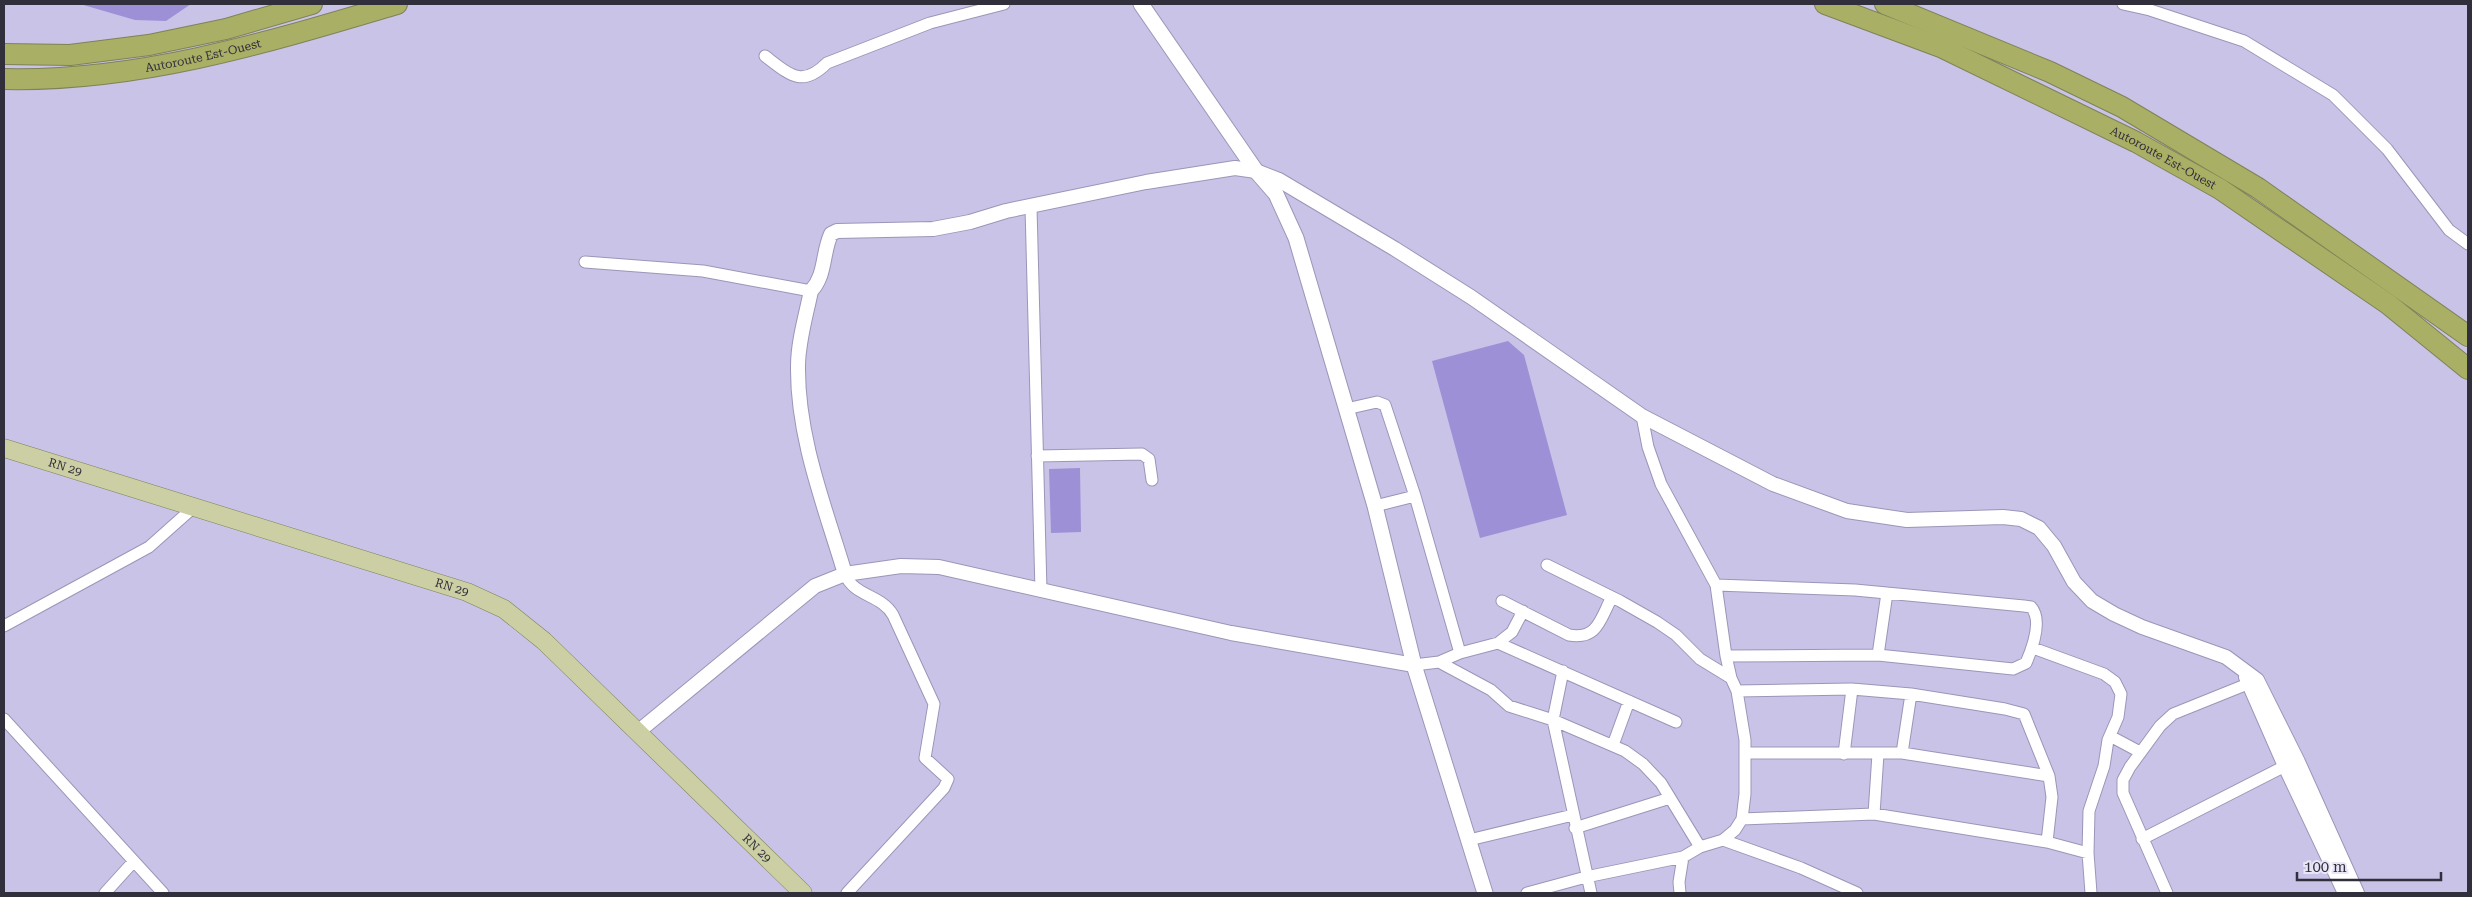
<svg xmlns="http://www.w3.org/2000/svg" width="2472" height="897" font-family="'Roboto Serif',serif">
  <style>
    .green { fill: #9e90d6 }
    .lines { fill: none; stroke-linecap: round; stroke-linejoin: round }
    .minor-casing { stroke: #9b96b8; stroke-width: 13 }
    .tertiary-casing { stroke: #9b96b8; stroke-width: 16 }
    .secondary-casing { stroke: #9b96b8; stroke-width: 17 }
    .primary-casing { stroke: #7f8257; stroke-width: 19 }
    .motorway-casing { stroke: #7f8257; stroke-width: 22 }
    .minor { stroke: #fff; stroke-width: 11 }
    .tertiary { stroke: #fff; stroke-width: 14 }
    .secondary { stroke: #fff; stroke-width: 15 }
    .primary { stroke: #cbcfa3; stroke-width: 18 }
    .motorway { stroke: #a9af65; stroke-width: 20 }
    .labels { text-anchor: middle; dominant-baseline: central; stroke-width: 5; stroke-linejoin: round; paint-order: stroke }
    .street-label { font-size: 12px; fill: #322f3d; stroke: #e9e6f8 }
  </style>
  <rect width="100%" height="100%" fill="#c9c3e7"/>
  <path class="green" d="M80 4H191L166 21 135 20Z
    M1508 341 1524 355 1567 515 1480 538 1432 361Z
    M1080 468 1081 532 1051 533 1049 469Z"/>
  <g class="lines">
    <defs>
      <path id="minor" d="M2123 4 2150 10 2244 41 2333 95 2387 149 2449 230 2468 244
        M765 56C790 75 802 88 827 63L930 23 1004 4
        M1031 207 1041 591
        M585 262 703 271 811 291
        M1346 409 1377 402 1385 405 1415 496 1460 653
        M1037 456 1142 454 1149 459 1152 480
        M1375 506 1415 496
        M1547 565 1620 601 1657 622 1676 635 1700 659 1731 678
        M845 574C854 597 881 594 893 615L934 704 925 758 948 779 944 788 847 893
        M1716 585 1855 590 2024 606 2031 607C2043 620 2032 649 2026 663L2013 669 1878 655 1726 656
        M1502 601 1569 635C1598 640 1600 619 1612 597
        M4 626 149 547 194 507
        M1498 643 1512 632 1523 611
        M2033 648 2104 674 2115 682 2121 694 2118 717 2108 740 2104 766 2089 811 2088 853
        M1878 655 1887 593
        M1439 662 1491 690 1509 706 1553 720 1625 751 1643 764 1661 783 1700 847
        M1414 665 1439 662 1460 653 1498 643 1676 722
        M1563 671 1553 720 1591 893
        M1737 691 1852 689 1911 694 2005 709 2024 714 2049 776 2052 797 2047 842
        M4 719 163 893
        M2110 736 2140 752
        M1613 745 1629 701
        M1745 753H1902L2049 776
        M1902 753 1911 694
        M1844 754 1852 689
        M1874 814 1878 754
        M1742 819 1874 814 2047 842 2088 853 2091 893
        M1575 828 1670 798
        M2142 839 2285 766
        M1469 840 1573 815
        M1723 840 1801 868 1857 893
        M105 893 134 861
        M1527 893 1586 877 1683 857 1700 847 1723 840 1735 830 1742 819 1745 794V740L1737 691 1731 678 1726 656 1716 585 1661 484 1648 447 1642 416
        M1680 893 1679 882 1683 857
        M2167 893 2123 793V780L2130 767 2160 726 2173 714 2255 681"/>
      <path id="tertiary" d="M845 574C825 507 797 437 798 366 798 342 806 315 811 291 826 275 822 254 831 234L837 231 933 229 970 222 1006 211 1146 182 1235 168 1256 171 1279 180 1395 249 1471 297 1642 416 1773 484 1847 511 1907 520 2003 517 2021 519 2039 528 2054 546 2074 582 2092 601 2114 614 2142 627 2226 657 2257 680 2298 762 2357 893
        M2246 677 2285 766 2345 893
        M639 731 815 586 845 574 901 566 939 567 1231 633 1414 665"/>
      <path id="secondary" d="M1141 4 1256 171 1276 194 1296 238 1375 506 1414 665 1485 893"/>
      <g id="primary">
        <path id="s1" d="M4 448 467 592 504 609 544 641 803 893"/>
      </g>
      <g id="motorway">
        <path id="s2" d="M1825 4 1943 48 2136 142 2220 189 2388 304 2468 369"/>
        <path d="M1885 4 2050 72 2122 107 2258 188 2468 336"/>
        <path d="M4 54 70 55 149 45 226 29 312 4"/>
        <path id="s3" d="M4 79C139 82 269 42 397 4"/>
      </g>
    </defs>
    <use href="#minor" class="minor-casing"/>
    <use href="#tertiary" class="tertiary-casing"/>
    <use href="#secondary" class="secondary-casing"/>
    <use href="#primary" class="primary-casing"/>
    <use href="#motorway" class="motorway-casing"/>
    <use href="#minor" class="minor"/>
    <use href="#tertiary" class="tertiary"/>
    <use href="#secondary" class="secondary"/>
    <use href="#primary" class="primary"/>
    <use href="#motorway" class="motorway"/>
  </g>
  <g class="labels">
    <g class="street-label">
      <text stroke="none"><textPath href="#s3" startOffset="201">Autoroute Est-Ouest</textPath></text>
      <text stroke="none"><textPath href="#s2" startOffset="372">Autoroute Est-Ouest</textPath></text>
      <text stroke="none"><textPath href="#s1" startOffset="64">RN 29</textPath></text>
      <text stroke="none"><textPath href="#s1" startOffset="469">RN 29</textPath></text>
      <text stroke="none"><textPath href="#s1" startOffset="874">RN 29</textPath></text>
    </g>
  </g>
  <rect width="2472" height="897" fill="none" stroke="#322f3d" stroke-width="10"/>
  <path d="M2297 872v8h144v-8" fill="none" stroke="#322f3d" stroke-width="2.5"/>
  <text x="2304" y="872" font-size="15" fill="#322f3d" stroke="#e9e6f8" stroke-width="4" paint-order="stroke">100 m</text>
</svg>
